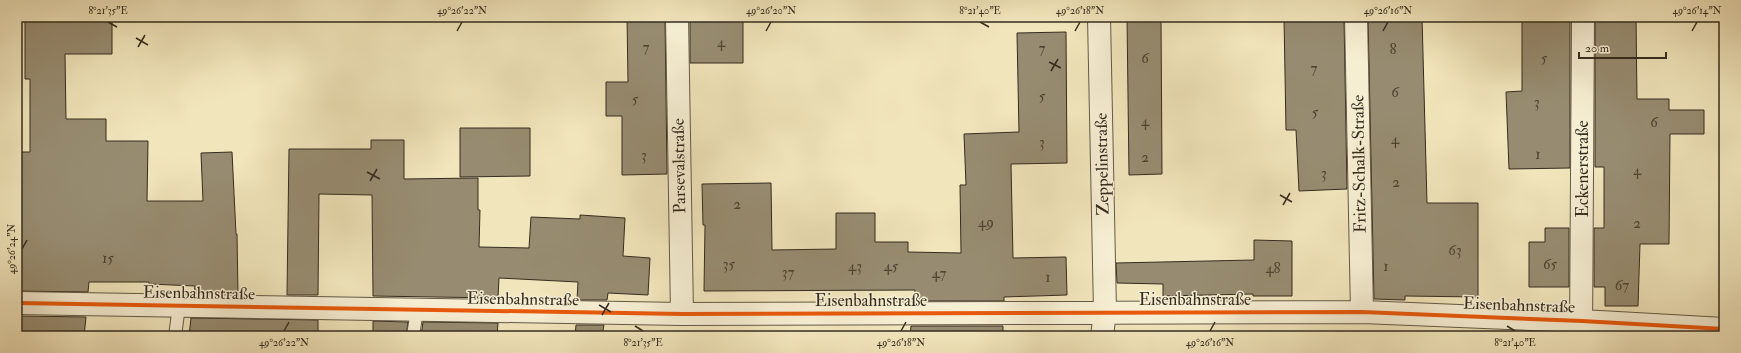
<svg xmlns="http://www.w3.org/2000/svg" width="1741" height="353" font-family="'IM FELL Double Pica',serif">
  <style>
    .building { fill: #978c71; stroke: #352c20 }
    .lines { fill: none; stroke-linecap: round; stroke-linejoin: round }
    .lane-casing { stroke: #645a47; stroke-width: 14 }
    .street-casing { stroke: #645a47; stroke-width: 24 }
    .lane { stroke: #f6eed3; stroke-width: 12 }
    .street { stroke: #f6eed3; stroke-width: 22 }
    .cycleway-casing { stroke: #f6eed3; stroke-width: 6 }
    .cycleway { stroke: #e8590c; stroke-width: 4 }
    .ticks { fill: none; stroke: #352c20; stroke-width: 1.5 }
    .labels { text-anchor: middle; dominant-baseline: central; stroke-width: 3; stroke-linejoin: round; paint-order: stroke }
    .number-label { font-size: 15px; fill: #4e4434 }
    .street-label { font-size: 17px; fill: #352c20; stroke: #f6eed3 }
    .neatline { fill: none; stroke: #352c20; stroke-width: 1.5 }
    .ticks-label { font-size: 10px; text-anchor: middle; fill: #352c20 }
  </style>
  <rect width="100%" height="100%" fill="#f1e5bb"/>
  <filter id="stains"><feTurbulence type="fractalNoise" baseFrequency=".005" numOctaves="4"/><feColorMatrix values="0 0 0 0 .2 0 0 0 0 .09 0 0 0 0 .02 0 0 0 .5 -.17"/></filter>
  <radialGradient id="worn" r=".72"><stop offset=".6" stop-color="#630" stop-opacity="0"/><stop offset="1" stop-color="#630" stop-opacity=".3"/></radialGradient>
  <path class="building" d="M25 17H112V54H65L66 119H106V141H148L147 201H203L201 153 232 152 236 234H237L238 294 194 293 195 286 149 284V282H89L88 292 17 291V152H30V79H25Z
    M627 17H665L667 174 622 175V116H606V82H628Z
    M690 17H725V21L743 20V63H690Z
    M1127 17H1161L1162 174 1129 175Z
    M1284 17H1344L1347 189 1299 191 1296 130H1286Z
    M1368 17H1422L1427 203H1478V297L1405 296V300L1374 299Z
    M1522 17H1570V168L1509 169 1506 92 1522 91Z
    M1595 17H1636L1637 99H1669V110H1704V134H1670L1669 244H1640L1638 306H1605V287H1594V228H1604V167H1595Z
    M1066 32 1067 163 1011 164 1013 258 1066 257 1067 295 1004 297V301H914L915 290 704 291 705 225H703L702 184 771 183 772 250 836 249V213H875V242H908V252L961 253 960 185H966L964 134 1019 132 1017 33Z
    M460 128H530V176L460 177Z
    M371 140H404V179L478 178V210H480L479 247 529 248 531 217 580 219V215L625 218 623 256 650 258 648 295 608 293 607 300H577L578 282 499 278 498 298 373 296 372 195 319 194 318 295H287L289 149H371Z
    M1545 228H1569V287H1529V242H1545Z
    M1254 240 1292 241V296H1253V294L1163 296V284L1117 283 1116 263 1254 260Z
    M17 316 86 317 84 336H17Z
    M191 318 318 320V336H189Z
    M373 321 408 322 406 336H373Z
    M423 322 498 323 497 336H421Z
    M576 325H604L602 336H575Z
    M911 326H1003V336H910Z"/>
  <g class="lines">
    <defs>
      <path id="lane" d="M175 336 179 306
        M413 336 417 310"/>
      <path id="street" d="M677 17 682 314
        M1099 17 1105 312 1102 336
        M1356 17 1362 312
        M17 303 682 314 1362 312 1582 321 1724 329
        M1581 336 1583 17"/>
    </defs>
    <use href="#lane" class="lane-casing"/>
    <use href="#street" class="street-casing"/>
    <use href="#lane" class="lane"/>
    <use href="#street" class="street"/>
    <defs>
      <path id="cycleway" d="M17 303 682 314 1362 312 1582 321 1724 329"/>
    </defs>
    <use href="#cycleway" class="cycleway-casing"/>
    <use href="#cycleway" class="cycleway"/>
  </g>
  <path class="ticks" d="M108 22 117 27M980 22 989 27M457 31 462 22M766 31 771 22M1075 31 1080 22M1383 31 1388 22M1692 31 1697 22M136 38 148 45M138 47 145 35M1049 62 1061 68M1051 71 1058 59M367 172 380 179M370 181 377 169M1280 195 1292 202M1283 205 1290 193M22 249 27 240M599 305 611 312M602 315 609 303M635 326 643 331M1507 326 1515 331M284 331 289 322M901 331 906 322M1210 331 1215 322"/>
  <g class="labels">
    <g class="number-label">
      <text x="721" y="42">4</text>
      <text x="646" y="47">7</text>
      <text x="1042" y="48">7</text>
      <text x="1393" y="49">8</text>
      <text x="1145" y="58">6</text>
      <text x="1544" y="58">5</text>
      <text x="1314" y="68">7</text>
      <text x="1395" y="92">6</text>
      <text x="1042" y="96">5</text>
      <text x="635" y="99">5</text>
      <text x="1537" y="102">3</text>
      <text x="1315" y="112">5</text>
      <text x="1145" y="121">4</text>
      <text x="1654" y="122">6</text>
      <text x="1395" y="139">4</text>
      <text x="1042" y="142">3</text>
      <text x="1538" y="154">1</text>
      <text x="644" y="155">3</text>
      <text x="1145" y="157">2</text>
      <text x="1637" y="170">4</text>
      <text x="1324" y="173">3</text>
      <text x="1396" y="182">2</text>
      <text x="737" y="204">2</text>
      <text x="986" y="222">49</text>
      <text x="1637" y="223">2</text>
      <text x="1455" y="250">63</text>
      <text x="108" y="258">15</text>
      <text x="729" y="264">35</text>
      <text x="1550" y="264">65</text>
      <text x="855" y="266">43</text>
      <text x="891" y="266">45</text>
      <text x="1386" y="266">1</text>
      <text x="1273" y="268">48</text>
      <text x="788" y="272">37</text>
      <text x="939" y="273">47</text>
      <text x="1048" y="277">1</text>
      <text x="1622" y="285">67</text>
    </g>
    <g class="street-label">
      <text transform="translate(1102 164) rotate(-91)">Zeppelinstraße</text>
      <text transform="translate(1359 164) rotate(-91)">Fritz-Schalk-Straße</text>
      <text transform="translate(679 166) rotate(-91)">Parsevalstraße</text>
      <text transform="translate(1582 169) rotate(-90)">Eckenerstraße</text>
      <text transform="translate(199 293) rotate(1)">Eisenbahnstraße</text>
      <text transform="translate(523 299) rotate(1)">Eisenbahnstraße</text>
      <text x="1195" y="299">Eisenbahnstraße</text>
      <text x="871" y="300">Eisenbahnstraße</text>
      <text transform="translate(1519 305) rotate(2)">Eisenbahnstraße</text>
    </g>
  </g>
  <rect width="1741" height="353" fill="none" stroke="#f1e5bb" stroke-width="44"/>
  <path d="M1579 52v6h87v-6" fill="none" stroke="#352c20" stroke-width="2"/>
  <text x="1585" y="52" font-size="12" fill="#352c20" stroke="#f6eed3" stroke-width="3" paint-order="stroke">20 m</text>
  <rect x="22" y="22" width="1697" height="309" class="neatline"/>
  <g class="ticks-label">
    <text x="108" y="14">8°21'35"E</text>
    <text x="462" y="14">49°26'22"N</text>
    <text x="771" y="14">49°26'20"N</text>
    <text x="980" y="14">8°21'40"E</text>
    <text x="1080" y="14">49°26'18"N</text>
    <text x="1388" y="14">49°26'16"N</text>
    <text x="1697" y="14">49°26'14"N</text>
    <text transform="translate(11 249) rotate(-90)" y="4">49°26'24"N</text>
    <text x="284" y="346">49°26'22"N</text>
    <text x="643" y="346">8°21'35"E</text>
    <text x="901" y="346">49°26'18"N</text>
    <text x="1210" y="346">49°26'16"N</text>
    <text x="1515" y="346">8°21'40"E</text>
  </g>
  <rect width="100%" height="100%" filter="url(#stains)"/>
  <rect width="100%" height="100%" fill="url(#worn)"/>
</svg>
